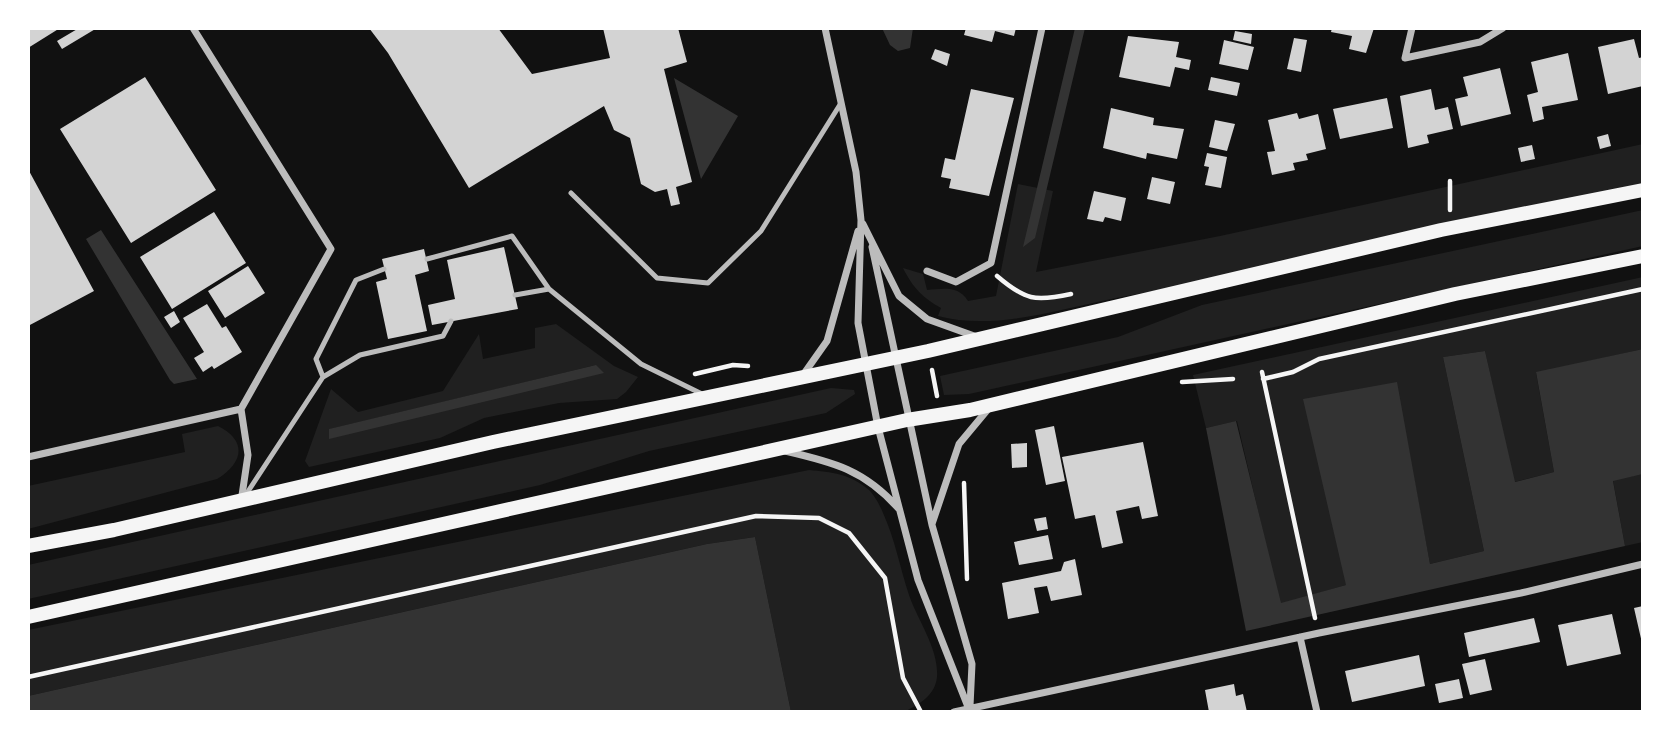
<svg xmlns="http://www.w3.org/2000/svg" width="1671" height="740" font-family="Inter,sans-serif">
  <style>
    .green { fill: #202020; fill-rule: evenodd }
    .water { fill: #333 }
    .building { fill: #d3d3d3 }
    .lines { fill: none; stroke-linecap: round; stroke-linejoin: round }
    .path { stroke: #f5f5f5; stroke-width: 4.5 }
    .service { stroke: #bcbcbc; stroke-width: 5 }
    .minor { stroke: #bcbcbc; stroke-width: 7 }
    .secondary { stroke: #f5f5f5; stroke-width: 14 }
  </style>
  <rect width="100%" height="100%" fill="#111"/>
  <path class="green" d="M1643 144V184C1467 223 1292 266 1116 298 1060 309 994 331 938 316L941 308C923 298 913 288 903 268L923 274 927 290C943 289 958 285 968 301L996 296 1018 184 1053 191 1036 272 1220 236Z
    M1643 210V246L969 394 944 395 940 376 1118 337 1202 305Z
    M1643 277V349L1536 373 1554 472 1514 482 1485 351 1443 357 1484 551 1430 564 1396 383 1346 585 1280 604 1237 421 1206 428 1193 375Z
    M556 324 614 366 638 377 626 392 617 399 559 403 484 418 440 438 309 467 305 461 331 389 358 412 443 391 479 334 483 359 535 348V328ZM596 365 330 438V429Z
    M831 388 854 390 855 394 826 413 649 451 540 485 28 599V565Z
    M218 426C248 441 243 463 217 479L28 529V486L185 452 182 434Z
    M809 470C831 472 851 474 869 490 874 495 880 505 883 513 895 539 900 568 909 595 918 621 939 649 937 677 935 695 921 703 906 711L791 712 755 537 707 544 28 696V630Z
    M1643 474V542L1625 546 1613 480Z"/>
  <path class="water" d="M882 28H913L910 48 898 51 890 45Z
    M1075 28H1085L1035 238 1023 247Z
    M674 78 738 116 701 179Z
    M101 230 197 379 174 384 170 380 86 239Z
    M1643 349V474L1613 481 1625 546 1246 631 1206 428 1236 421 1281 603 1346 585 1303 399 1397 382 1430 564 1484 551 1443 357 1485 351 1515 482 1554 472 1536 372Z
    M596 365 604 373 329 439V429Z
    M755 537 791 712H28V696L707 544Z"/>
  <path class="building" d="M28 28H60L28 48Z
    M79 28H97L62 49 57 41Z
    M369 28H498L532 74 610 58 603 28H678L687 62 664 69 692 182 676 187 680 204 671 206 667 189 655 192 641 184 630 138 614 130 604 106 469 188 388 53Z
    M966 28H1016L1014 36 995 31 992 42 964 35Z
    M1332 28H1374L1366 53 1349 49 1352 36 1331 32Z
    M1235 31 1252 34 1251 44 1233 40Z
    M1128 36 1179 42 1176 57 1191 60 1189 70 1175 67 1170 87 1119 77Z
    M1294 38 1307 40 1301 72 1287 69Z
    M1634 39 1639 58 1643 57V86L1608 94 1598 47Z
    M1224 40 1254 47 1248 70 1219 64Z
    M935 49 950 54 947 66 931 59Z
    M1568 53 1578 100 1542 107 1544 119 1533 122 1527 95 1538 92 1531 62Z
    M1500 68 1511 114 1461 126 1455 99 1468 96 1463 77Z
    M145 77 216 190 131 243 60 129Z
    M1211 77 1240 83 1237 96 1208 90Z
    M971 89 1014 98 989 196 949 188 951 179 941 177 945 158 955 160Z
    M1431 89 1435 110 1448 107 1453 129 1427 135 1429 143 1408 148 1400 96Z
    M1387 98 1393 128 1340 139 1333 109Z
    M1111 108 1154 118 1153 125 1184 129 1177 159 1147 153 1146 159 1103 148Z
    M1297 113 1299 119 1318 114 1326 149 1306 154 1308 160 1293 163 1295 170 1272 175 1267 152 1275 151 1268 120Z
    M1215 120 1235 124 1227 151 1209 147Z
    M1608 134 1611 146 1600 149 1597 137Z
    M1532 145 1535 159 1521 162 1518 148Z
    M1207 153 1227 157 1221 188 1205 185 1209 167 1204 166Z
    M28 169 94 291 28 326Z
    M1152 177 1175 182 1170 204 1147 199Z
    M1094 191 1126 198 1121 221 1105 217 1103 222 1087 219Z
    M214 212 246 263 172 309 140 257Z
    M504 247 518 309 432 325 428 305 455 299 447 260Z
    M424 249 429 271 415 275 427 331 388 339 376 282 387 279 382 259Z
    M248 266 265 293 225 318 208 291Z
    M207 304 222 328 226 326 242 352 214 369 212 366 203 372 194 358 204 352 183 318Z
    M174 311 180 322 171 328 164 317Z
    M1054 426 1065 481 1046 485 1035 430Z
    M1143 442 1158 516 1142 519 1139 506 1116 511 1123 543 1102 548 1095 515 1075 519 1062 457Z
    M1027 443V467L1012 468 1011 444Z
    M1046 517 1048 529 1037 531 1034 519Z
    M1048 535 1053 559 1019 565 1014 542Z
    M1075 559 1082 595 1051 601 1047 586 1034 588 1039 613 1008 619 1002 583 1061 571 1064 562Z
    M1643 606V643H1642L1634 608Z
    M1612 614 1621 654 1567 666 1558 625Z
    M1534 618 1540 642 1469 657 1464 633Z
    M1419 655 1425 686 1352 702 1345 671Z
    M1485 659 1492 690 1470 695 1462 664Z
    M1459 679 1463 698 1439 703 1435 684Z
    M1234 684 1236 696 1243 694 1247 712H1209L1205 690Z"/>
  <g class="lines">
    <path class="path" d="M1450 181V210
      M997 276C1025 300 1035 302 1071 294
      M932 370 937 396
      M1262 372 1315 618
      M695 374 733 365 748 366
      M1263 379 1293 372 1319 359 1643 289
      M1182 382 1233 379
      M964 483 967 579
      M28 677 756 516 819 518 849 533 885 578 903 678 921 712"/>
    <path class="service" d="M571 193 657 278 708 283 761 231 841 103
      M427 259 512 236 549 289
      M515 295 549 289 641 364 702 394
      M323 377 316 359 356 280 384 269
      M245 496 323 377 360 355 443 336 451 321"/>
    <path class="minor" d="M825 28 856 172 861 220 858 323 878 427 918 580 970 712
      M1412 28 1405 58 1480 42 1503 28
      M863 224 899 296 927 319 977 337
      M872 247 932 525 972 664 970 706
      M927 271 956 282 991 263 1042 28
      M803 375 827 341 858 231
      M241 409 248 455 241 502
      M785 451C833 462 865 470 899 509
      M28 457 241 409 331 249 193 28
      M932 524 959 444 989 408
      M1300 637 1317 712
      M954 712 1319 633 1521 593 1643 564"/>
    <path class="secondary" d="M28 546 114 530 493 442 928 351 1441 230 1643 190
      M28 617 907 420 970 410 1455 294 1643 256"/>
  </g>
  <rect width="1671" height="740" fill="none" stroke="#ffffff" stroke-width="60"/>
</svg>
